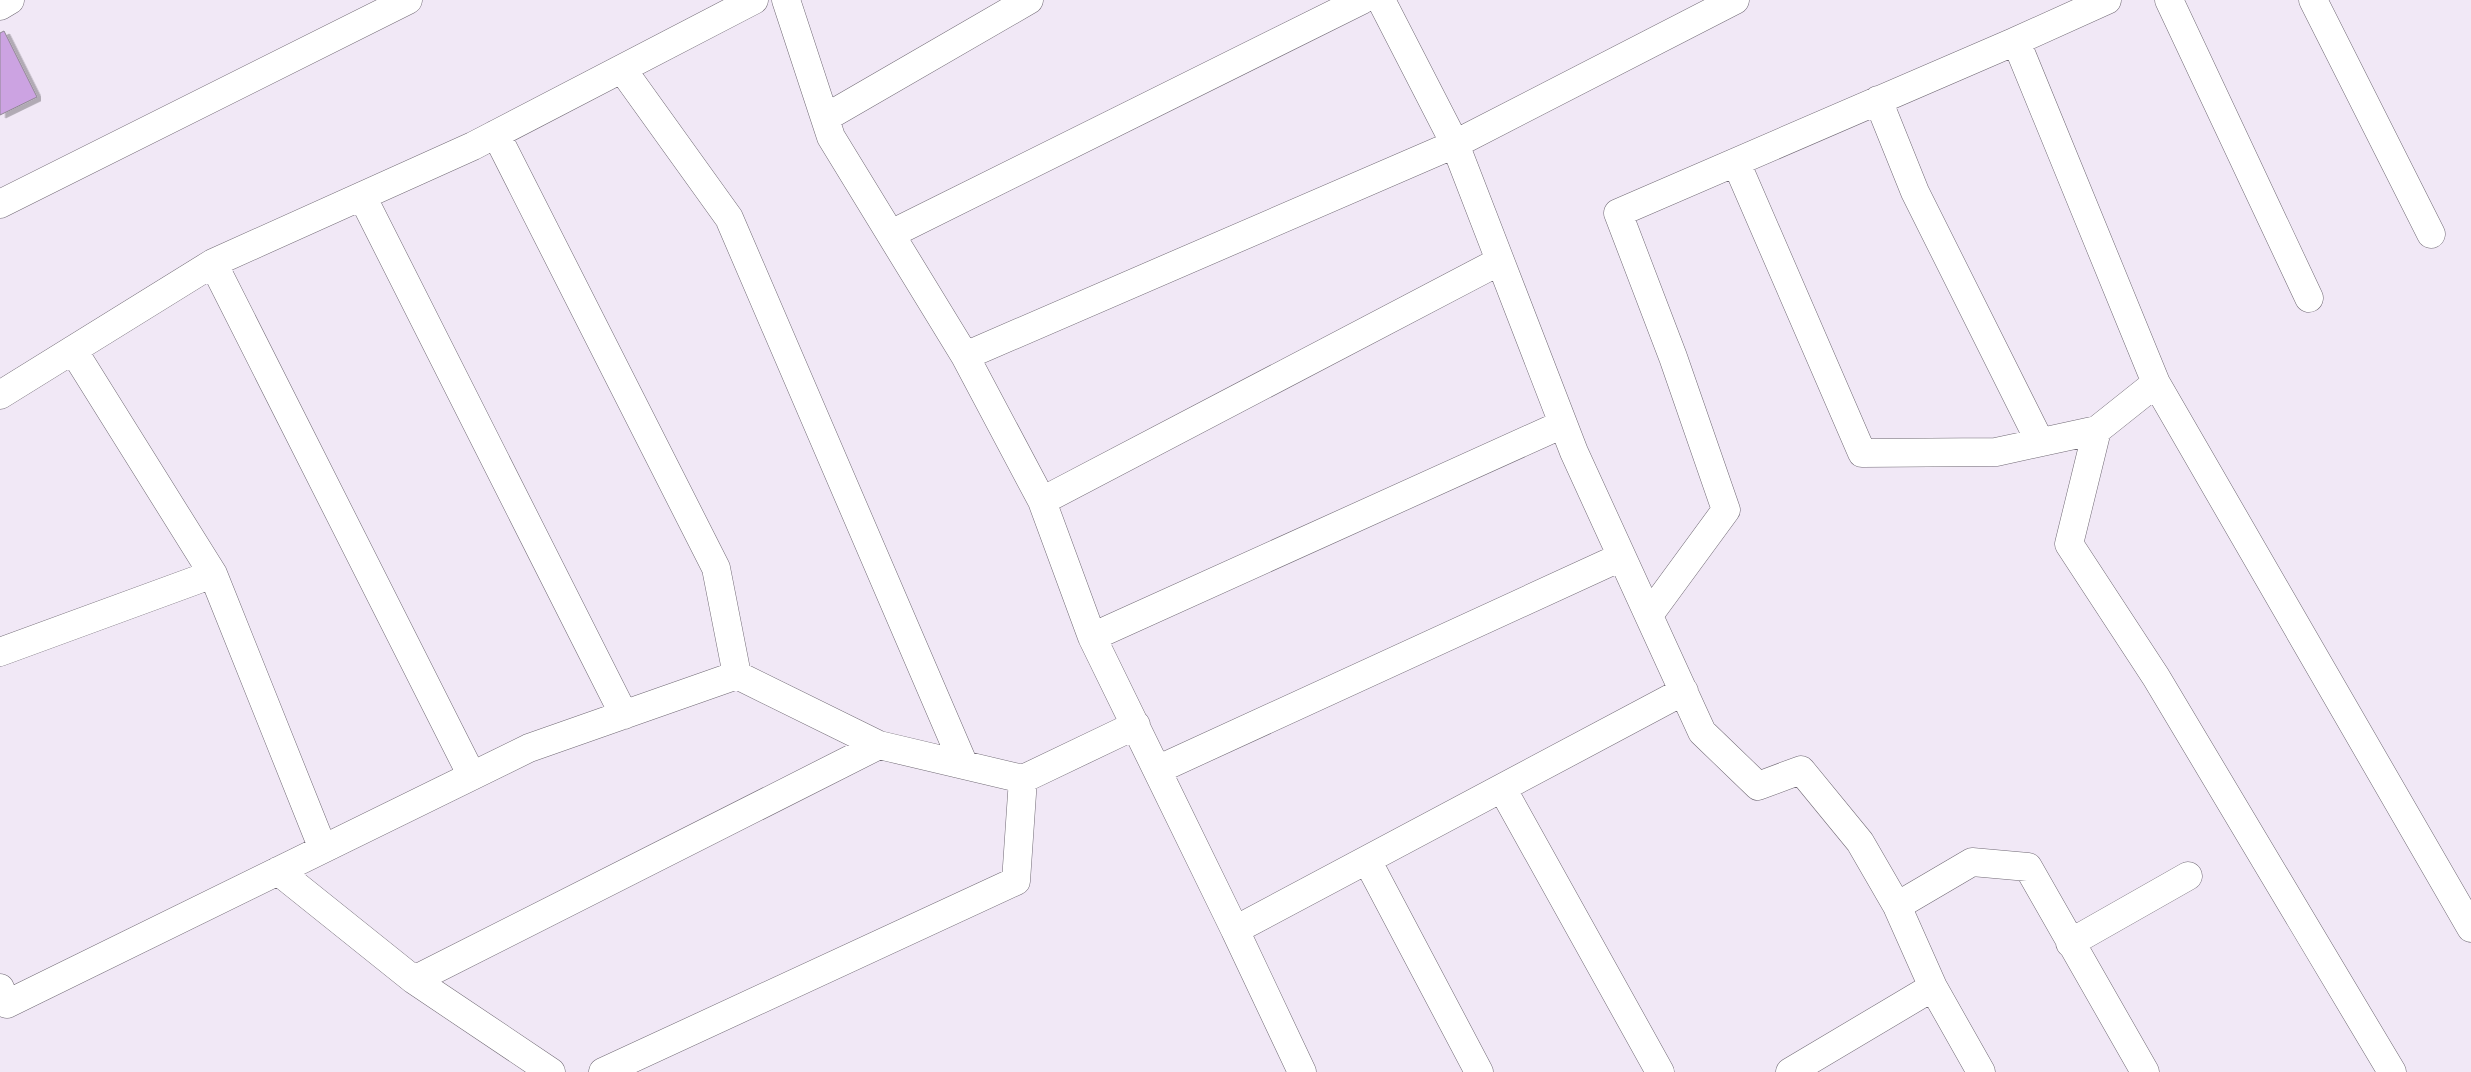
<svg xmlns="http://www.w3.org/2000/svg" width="2471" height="1072" font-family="'Public Sans',sans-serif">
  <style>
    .building { fill: #cca3e2; stroke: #908894; filter: url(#shadow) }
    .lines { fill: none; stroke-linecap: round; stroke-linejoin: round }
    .minor-casing { stroke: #706974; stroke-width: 29 }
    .minor { stroke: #fff; stroke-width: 28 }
  </style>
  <defs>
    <filter id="shadow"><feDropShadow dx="5.5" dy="3" stdDeviation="0" flood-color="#0004"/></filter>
  </defs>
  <rect width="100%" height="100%" fill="#f1e8f6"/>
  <path class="building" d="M4 31 37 97 0 115V33Z"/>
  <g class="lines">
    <defs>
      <path id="minor" d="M786 0 831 137 965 356 1455 144 1381 0
        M1735 0 1455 144 1574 452 1702 732 1758 786 1801 770 1860 842 1897 906
        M2107 0 2016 41 2156 383
        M2169 0 2309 298
        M2313 0 2431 234
        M0 6 10 0
        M622 69 729 218 964 765
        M1878 100 1915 192 2040 442
        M825 118 1029 0
        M496 134 716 568 737 675
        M1736 162 1862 453 1996 452 2097 430
        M362 196 624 715
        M0 204 408 0
        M891 234 1362 0
        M213 263 472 776
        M73 350 213 574 323 849
        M965 356 1042 501 1500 261
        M0 395 213 263 473 146 754 0
        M1042 501 1092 637 1563 424
        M1649 615 1726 510 1673 357 1618 213 2016 41
        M1092 637 1235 930 1684 691
        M0 652 213 574
        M1157 770 1621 557
        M1502 788 1660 1072
        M1367 860 1479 1072
        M278 871 414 980 879 745
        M1235 930 1302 1072
        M2070 943 2188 876
        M414 980 551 1072
        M0 988 7 1004 529 748 737 675 879 745 1023 779 1136 725
        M603 1072 1016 881 1023 779
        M1790 1072 1933 987
        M1981 1072 1933 987 1897 906 1972 862 2028 867 2145 1072
        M2392 1072 2156 677 2069 544 2097 430 2156 383 2471 928"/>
    </defs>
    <use href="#minor" class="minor-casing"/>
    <use href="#minor" class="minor"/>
  </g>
</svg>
